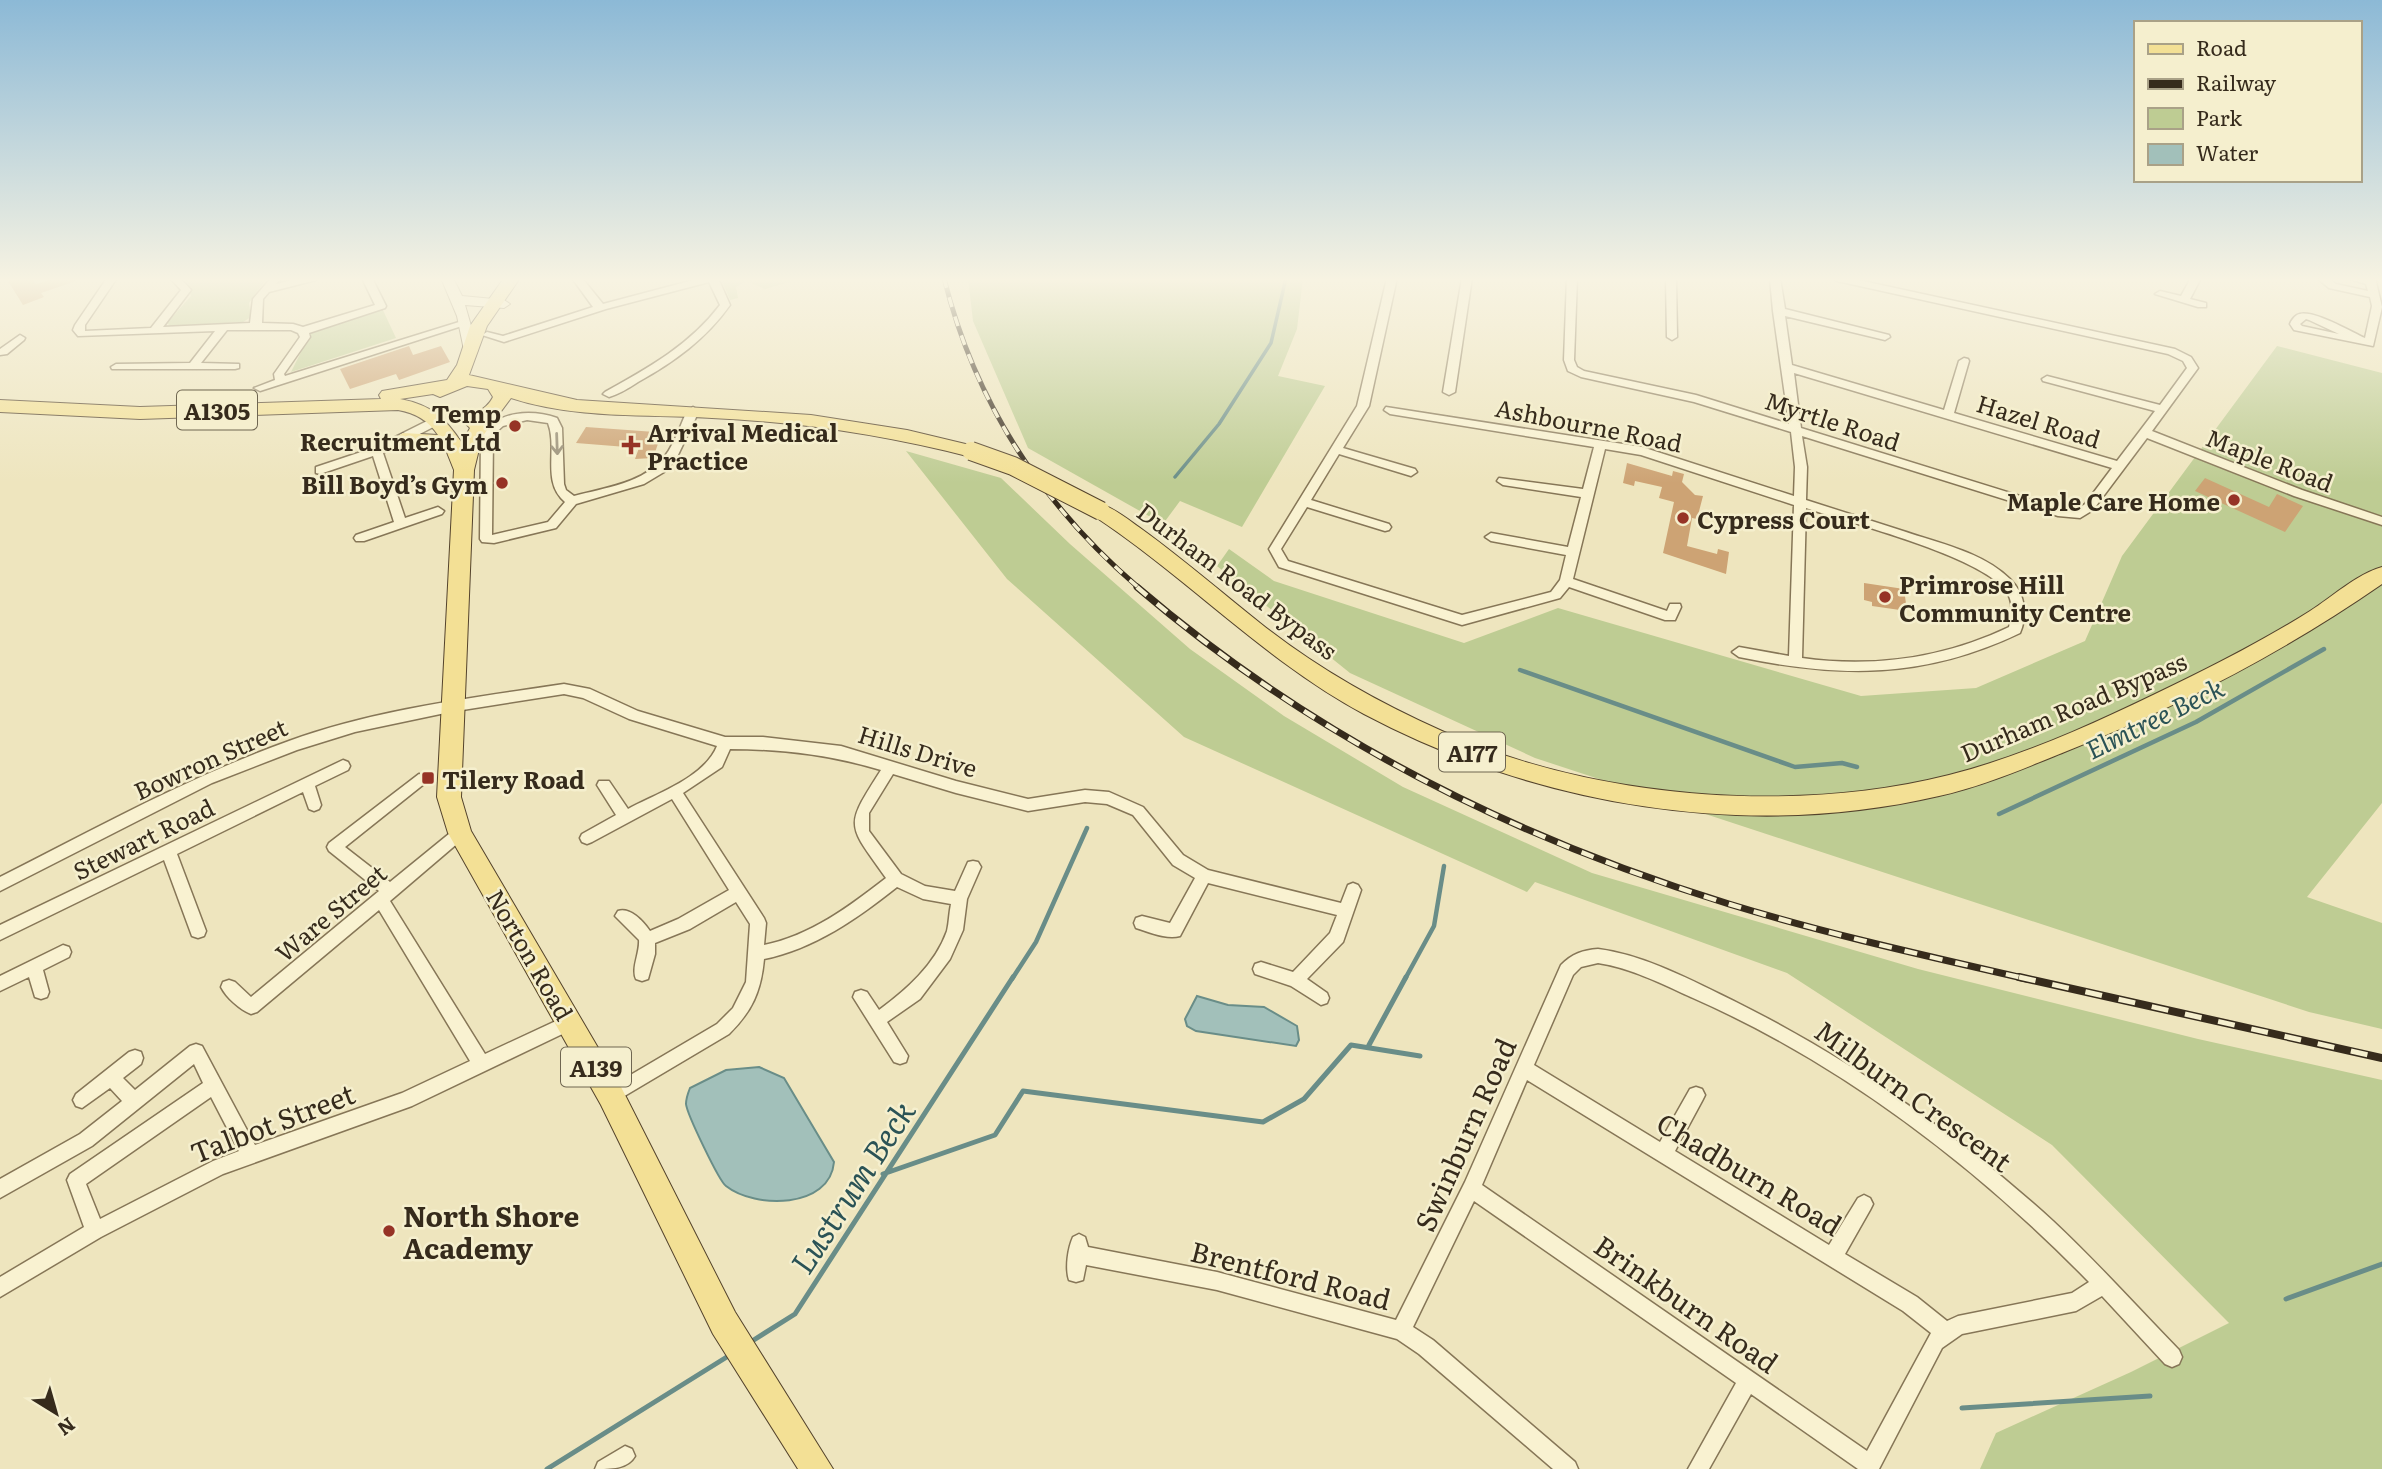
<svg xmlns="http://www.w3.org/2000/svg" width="2382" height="1469" font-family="Literata,serif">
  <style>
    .green { fill: #becc93 }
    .water { fill: #a2c0ba; stroke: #698d88; stroke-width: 2 }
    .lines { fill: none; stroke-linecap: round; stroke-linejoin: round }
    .stream-far2 { stroke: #698d88; stroke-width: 3.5 }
    .stream-far1 { stroke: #698d88; stroke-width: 4.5 }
    .stream { stroke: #698d88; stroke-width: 5 }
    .building { fill: #cda374 }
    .minor-casing { stroke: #867657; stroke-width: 3 }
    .tertiary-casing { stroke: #867657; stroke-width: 2 }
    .primary-casing { stroke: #54432c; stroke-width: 2 }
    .minor { fill: #f9f2d1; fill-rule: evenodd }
    .tertiary { fill: #f9f2d1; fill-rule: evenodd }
    .primary { fill: #f3e095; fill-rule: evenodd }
    .rail-far2-casing { stroke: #362b1c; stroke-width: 5 }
    .rail-far1-casing { stroke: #362b1c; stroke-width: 7 }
    .rail-casing { stroke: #362b1c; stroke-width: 8 }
    .rail-far2 { stroke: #f5efce; stroke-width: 3.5; stroke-dasharray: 10; stroke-linecap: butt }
    .rail-far1 { stroke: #f5efce; stroke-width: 4.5; stroke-dasharray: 13; stroke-linecap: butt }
    .rail { stroke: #f5efce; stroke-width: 5; stroke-dasharray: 17; stroke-linecap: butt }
    .primary-bridge-casing { stroke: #54432c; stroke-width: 20; stroke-linecap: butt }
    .primary-bridge { stroke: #f3e095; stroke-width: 18 }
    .oneway { stroke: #988e76 }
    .poi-dot { fill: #963326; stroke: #f5efce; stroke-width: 2.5 }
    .labels { text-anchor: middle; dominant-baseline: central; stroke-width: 5; stroke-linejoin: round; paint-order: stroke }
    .shield { fill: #f5efce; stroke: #6f6651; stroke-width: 2 }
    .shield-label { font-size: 23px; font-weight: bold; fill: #362b1c }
    .poi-label { font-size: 24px; font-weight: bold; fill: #362b1c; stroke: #f5efce; text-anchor: start }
    .street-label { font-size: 24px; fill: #362b1c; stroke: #f5efce }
    .water-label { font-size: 26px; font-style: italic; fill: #2b5356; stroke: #f5efce }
    .near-street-label { font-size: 28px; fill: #362b1c; stroke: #f5efce }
    .near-poi-label { font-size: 28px; font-weight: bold; fill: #362b1c; stroke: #f5efce; text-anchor: start }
    .near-water-label { font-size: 32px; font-style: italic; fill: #2b5356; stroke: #f5efce }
  </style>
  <rect width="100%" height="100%" fill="#eee5be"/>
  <path class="green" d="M185 278H267L249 303 251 317 243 322 170 326 167 323 191 296Z
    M727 278H804L765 289 746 281 736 287 738 298 730 300 722 281Z
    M968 278H1303L1297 329 1278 376 1325 386 1242 527 1180 501 1163 524 1028 448 973 321Z
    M381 306 396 338 291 372 313 328Z
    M2277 346 2382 373V803L2307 897 2382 923V1029L2309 1012 1535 758 1350 673 1217 566 1229 549 1274 581 1464 643 1558 608 1861 696 1976 688 2085 641 2122 556Z
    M906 451 1001 478 1070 544 1190 649 1284 716 1403 787 1592 873 1918 969 2198 1039 2382 1080V1469H1980L1996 1433 2131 1372 2229 1323 2052 1145 1787 973 1535 882 1527 892 1184 737 1007 579Z"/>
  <path class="water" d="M1197 996 1228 1005 1264 1007 1297 1026 1299 1040 1296 1046 1196 1031 1187 1026 1185 1019Z
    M759 1067 784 1078 834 1162C830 1209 755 1209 726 1186 719 1181 687 1114 686 1104 686 1098 688 1093 690 1088L726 1070Z"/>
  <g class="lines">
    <path class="stream-far2" d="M1175 477 1219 424 1271 343 1286 278"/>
    <path class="stream-far1" d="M1520 670 1795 767 1842 763 1857 767
      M1999 814 2196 722 2324 649
      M1012 979 1036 942 1087 828
      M1405 979 1434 926 1444 866"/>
    <path class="stream" d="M1369 1045 1406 977
      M883 1174 995 1135 1023 1091 1263 1122 1304 1099 1351 1045 1420 1056
      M2286 1299 2382 1264
      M749 1343 795 1314 1013 977
      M1962 1408 2150 1396
      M547 1469 730 1355"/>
  </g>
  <path class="building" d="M16 278H32L36 284 55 278 82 279 41 293 44 297 23 305 8 281Z
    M409 346 413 355 441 346 450 362 399 380 396 374 350 389 340 369Z
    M586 427 655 432 660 438 653 458 635 459 639 448 576 443Z
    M1627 463 1672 476 1673 471 1684 474 1682 482 1695 495 1703 496 1697 519 1692 518 1687 546 1717 554 1718 549 1729 552 1726 574 1663 553 1674 502 1659 498 1662 487 1635 481 1634 486 1623 483Z
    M2205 478 2269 507 2277 494 2303 506 2285 532 2195 491Z
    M1864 583 1904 589 1907 611 1872 606V602L1864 600Z"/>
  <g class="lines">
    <defs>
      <path id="minor" d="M107 278H117L85 325V331L151 328 181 290 170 278H180L191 290 163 327 250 323 253 299 271 278H281L276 284 302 278H317L316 280 269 292 263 299 262 323 293 324 303 327 375 305 362 278H372L386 306 385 308 309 333 310 337 284 374 285 376 459 322H467L468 324 260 391 254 388 275 380 274 374 300 337 298 333 291 330H227L201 363 239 364V368L235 369H112L111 367 116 364 190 363 215 331 78 336 73 330 75 325Z
        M572 278H582L603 304 701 278H718L730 305C706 339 674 362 638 382 629 388 619 394 609 397L603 394 605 392C648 368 690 345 720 305L709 282 606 309 504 342 482 335 487 332 503 336 593 307Z
        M1387 278H1397L1369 406 1343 448 1415 469 1417 472 1411 476 1339 454 1311 500 1389 524 1391 527 1389 530 1385 531 1307 507 1281 549 1288 561 1462 615 1551 592 1560 580 1566 555 1491 541 1485 537 1491 533 1568 547 1581 497 1503 485 1497 481 1499 478 1583 489 1594 447 1390 414 1384 410 1386 407 1642 447 1794 496 1795 467 1791 432 1694 402 1581 377 1568 371 1564 360 1567 278H1577L1574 360 1577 367 1584 371 1696 395 1789 424 1773 311 1770 278H1780L1785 309 1889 335 1890 337 1885 340 1785 316 1792 365 1944 410 1959 361 1964 358 1968 359 1969 361 1954 413 2117 461 2155 411 2043 381 2042 379 2047 376 2160 405 2187 368 2183 361 2168 354 1837 281 1832 278H1849L2175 349 2191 357 2198 368 2152 431 2302 490 2382 517V525L2294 496 2147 438 2093 510 2080 518 2058 516 1802 436 1807 467 1806 500C1838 510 1871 521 1903 531 1938 543 1983 552 2010 579 2025 594 2028 614 2020 633 1924 679 1841 678 1739 657L1732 652 1739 647 1789 656 1794 505 1641 455 1605 449 1573 579 1667 611 1670 604H1680L1681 607 1675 620H1665L1569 587 1560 598 1462 625 1279 567 1269 549 1357 406ZM1794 373 2112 468 2085 504 2077 510 2062 509 1801 428ZM1806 508C1850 523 1981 556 2006 591 2014 602 2012 615 2009 627 1944 658 1873 668 1802 658Z
        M1462 278H1472L1455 392 1449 395 1443 392Z
        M1666 278H1676L1677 337 1672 340 1667 337Z
        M2191 278H2201L2190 299 2206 303V307H2198L2155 294 2160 291 2181 296Z
        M2317 278H2328L2336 284 2368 291 2366 284 2347 278H2375L2382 307 2373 346 2294 330 2290 324C2291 321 2294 317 2297 315 2310 307 2351 332 2365 338L2372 306 2370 297 2329 288ZM2306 319 2309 320 2339 334 2302 326 2300 324Z
        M20 335 25 338 24 340 7 354 0 355V349Z
        M693 407 699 411 677 457 664 472 644 484 576 504 556 528 494 543 482 542 480 539 481 435C498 411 531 409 557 418L562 428 564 484 566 490 574 496C604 488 645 483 665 456 675 443 680 426 687 411ZM527 420 548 423C558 449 541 482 565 502L548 522 492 535 493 435 503 426Z
        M435 417 441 421 439 424 383 453 405 518 438 507 444 511 442 514 364 541H356L354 538 356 535 394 522 373 456 320 474 316 473V467L373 448Z
        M564 684 590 689 638 711 725 737H763L841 746 956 781 1028 799 1085 790 1109 792 1143 807 1183 855 1208 870 1341 903 1348 885 1353 883 1358 885 1361 890 1343 942 1307 979 1327 993 1329 998 1327 1003 1321 1005 1291 986 1255 974 1253 969 1255 964 1261 962 1293 972 1330 933 1337 915 1208 883 1180 936C1167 940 1149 932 1136 928L1134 923 1136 918 1142 916 1170 923 1195 878 1173 865 1133 815 1107 804 1085 802 1028 811 956 793 893 774 869 813V831L901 874 925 886 955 891 968 862 973 861 978 862 981 867 967 899 963 930 950 959 920 999 887 1022 908 1056 906 1062 900 1064 894 1062 853 997 855 992 861 990 867 992 879 1010C906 990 935 965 947 931 949 923 949 913 951 904L923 899 897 887C858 918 814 949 764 959 761 992 752 1011 729 1034L611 1104 605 1102 602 1096 605 1090 717 1024 733 1008 746 982 750 924 736 902 690 929 655 943V954L648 979 642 981 636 979C631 968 640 953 639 940L615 916 618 911C630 907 643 921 650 931L678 919 729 890 672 799 592 842 587 844 582 842 580 838 582 834 616 815 597 785 599 781H609L628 809C657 793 704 778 717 746L629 719 583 698 564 694 450 712 355 732 297 750 212 783 0 891V877C95 829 188 777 289 741 377 709 472 698 564 684ZM730 749C781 749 831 755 881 770 844 828 847 823 886 878 850 906 810 936 764 945L766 923 764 918 683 793 722 767Z
        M343 760 348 762 350 766 348 770 315 786 321 805 319 809 314 811 309 809 303 792 177 854 206 931 204 936 198 938 192 936 164 860 0 940V925Z
        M419 774 424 776 426 780 424 784 345 847 390 882 455 829 460 827 465 829 467 833 465 837 390 901 485 1054 571 1014 577 1017 579 1022 577 1027 412 1106 223 1174 101 1237 0 1297V1277L84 1227 67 1180 70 1174 203 1083 194 1064 92 1146 0 1198V1179L80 1134 122 1101 110 1088 82 1108 76 1106 73 1100 76 1094 129 1052 135 1050 141 1052 143 1058 141 1064 123 1078 135 1090 190 1046 196 1044 202 1046 255 1145 402 1093 470 1061 379 910 257 1012 251 1014C240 1010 226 997 221 987L223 982 229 980 235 982 251 997 379 891 329 851 327 847 329 843ZM211 1097 239 1151 213 1161 100 1219 86 1184Z
        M63 945 69 947 71 952 69 957 43 970 49 992 47 997 41 999 35 997 29 977 0 991V976Z
        M1598 949C1645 955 1693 981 1736 1002 1852 1060 1957 1134 2053 1221 2097 1262 2137 1307 2179 1350L2182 1357 2179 1364 2172 1367 2165 1364 2102 1296 2076 1311 1962 1334 1942 1348 1879 1469H1858L1751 1394 1709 1469H1688L1736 1383 1474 1201 1413 1327 1433 1340 1575 1462 1578 1469H1553L1419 1354 1397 1339 1217 1290 1086 1265 1083 1280 1076 1282 1069 1280C1065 1268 1068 1248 1073 1237L1079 1234 1085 1237 1088 1247 1217 1272 1396 1320 1465 1182 1561 965C1572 954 1583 950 1598 949ZM1598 963C1631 968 1662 984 1693 998 1841 1063 1976 1166 2089 1282L2072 1293 1958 1316 1947 1321 1917 1297 1845 1254 1870 1210 1873 1204 1870 1198 1864 1195 1858 1198 1829 1245 1675 1151 1702 1101 1705 1095 1702 1089 1696 1087 1690 1089 1660 1142 1534 1065 1573 975 1581 967ZM1527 1080 1903 1311 1931 1333 1867 1451 1482 1185Z
        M625 1446 632 1449 635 1456C628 1469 611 1469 595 1469L598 1462Z"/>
      <path id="tertiary" d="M441 278H453L462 296 504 300 510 304 504 308 465 305 478 350 476 353H466L464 350 457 316Z"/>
      <path id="primary" d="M504 278H520L487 326 469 375 577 400 811 415 907 430 978 447 980 451 971 457C886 435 800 422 712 418 645 414 575 419 511 398L482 437 474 470 461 797 471 831 621 1087 735 1312 833 1469H798L713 1334 601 1105 448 833 437 797 454 470 446 450C432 445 401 448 394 439L403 433 438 435C428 420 415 413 398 410L140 419 0 412V400L140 407 381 399 379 395 382 391 447 380 457 365 470 326ZM467 386 488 389 493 397C486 411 473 412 465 423L470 428 462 443C445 418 432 405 400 399L433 394 440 397Z
        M1101 504C1116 509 1130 521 1143 530 1183 559 1221 592 1260 623 1315 667 1377 702 1442 731 1591 798 1790 815 1949 775 2032 754 2115 714 2192 676 2232 656 2272 635 2310 611 2332 597 2357 574 2382 567V584C2284 652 2178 707 2067 751 2025 768 1983 786 1939 796 1746 841 1538 806 1364 714 1265 661 1188 578 1094 516L1091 511Z"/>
    </defs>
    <use href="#minor" class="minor-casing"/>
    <use href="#tertiary" class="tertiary-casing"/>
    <use href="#primary" class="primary-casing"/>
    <use href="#minor" class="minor"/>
    <use href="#tertiary" class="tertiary"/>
    <use href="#primary" class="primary"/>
    <defs>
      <path id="rail-far2" d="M944 278C975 403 1041 504 1139 588"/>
      <path id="rail-far1" d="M1137 587C1311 736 1511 837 1729 904 1827 934 1927 956 2027 979"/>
      <path id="rail" d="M2019 977 2382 1058"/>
    </defs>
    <use href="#rail-far2" class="rail-far2-casing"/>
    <use href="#rail-far1" class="rail-far1-casing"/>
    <use href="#rail" class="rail-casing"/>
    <use href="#rail-far2" class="rail-far2"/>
    <use href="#rail-far1" class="rail-far1"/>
    <use href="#rail" class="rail"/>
    <defs>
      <path id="primary-bridge" d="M971 451 1013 466 1101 511"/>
    </defs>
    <use href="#primary-bridge" class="primary-bridge-casing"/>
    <use href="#primary-bridge" class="primary-bridge"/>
  </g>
  <defs><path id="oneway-shaft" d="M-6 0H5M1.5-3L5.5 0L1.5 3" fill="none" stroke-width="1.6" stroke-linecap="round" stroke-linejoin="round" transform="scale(1.75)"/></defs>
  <use class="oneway" href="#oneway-shaft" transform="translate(557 444) rotate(88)"/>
  <linearGradient id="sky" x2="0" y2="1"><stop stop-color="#8cb9d6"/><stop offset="0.58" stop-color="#f7f3e2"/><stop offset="1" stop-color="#f7f3e2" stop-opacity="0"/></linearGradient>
  <rect width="2382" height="483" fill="url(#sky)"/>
  <g class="poi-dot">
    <circle cx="515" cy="426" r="7"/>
    <path d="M627.5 434.5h7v7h7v7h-7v7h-7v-7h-7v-7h7z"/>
    <circle cx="502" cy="483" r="7"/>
    <circle cx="2234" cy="500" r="7"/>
    <circle cx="1683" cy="518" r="7"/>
    <circle cx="1885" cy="597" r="7"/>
    <rect x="421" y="771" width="14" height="14" rx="3.5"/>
    <circle cx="389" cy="1231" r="7"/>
  </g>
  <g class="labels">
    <g class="shield">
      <rect x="177" y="390.5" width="80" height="39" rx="5"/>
      <rect x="1439" y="732.5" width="66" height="39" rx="5"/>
      <rect x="561" y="1047.5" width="70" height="39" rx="5"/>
    </g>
    <g class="shield-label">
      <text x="217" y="410">A1305</text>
      <text x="1472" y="752">A177</text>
      <text x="596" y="1067">A139</text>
    </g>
    <g class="poi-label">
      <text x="501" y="412" text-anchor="end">Temp<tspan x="501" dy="28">Recruitment Ltd</tspan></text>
      <text x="647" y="431">Arrival Medical<tspan x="647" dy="28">Practice</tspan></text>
      <text x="488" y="483" text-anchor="end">Bill Boyd’s Gym</text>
      <text x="2220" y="500" text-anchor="end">Maple Care Home</text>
      <text x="1697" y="518">Cypress Court</text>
      <text x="1899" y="583">Primrose Hill<tspan x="1899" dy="28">Community Centre</tspan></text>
      <text x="442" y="778">Tilery Road</text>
    </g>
    <g class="street-label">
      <text transform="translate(1833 420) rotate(18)">Myrtle Road</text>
      <text transform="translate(2039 420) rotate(17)">Hazel Road</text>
      <text transform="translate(1589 424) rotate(11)">Ashbourne Road</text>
      <text transform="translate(2270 459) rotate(21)">Maple Road</text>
      <text transform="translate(1238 580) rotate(37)">Durham Road Bypass</text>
      <text transform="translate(2073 706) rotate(-23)">Durham Road Bypass</text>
      <text transform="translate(918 750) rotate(17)">Hills Drive</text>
      <text transform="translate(210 758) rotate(-24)">Bowron Street</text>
      <text transform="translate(143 838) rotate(-26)">Stewart Road</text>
      <text transform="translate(330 912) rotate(-40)">Ware Street</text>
      <text transform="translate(531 954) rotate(60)">Norton Road</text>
    </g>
    <g class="water-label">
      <text transform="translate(2154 717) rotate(-26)">Elmtree Beck</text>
    </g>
    <g class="near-street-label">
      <text transform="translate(1914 1095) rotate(36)">Milburn Crescent</text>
      <text transform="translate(272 1122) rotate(-21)">Talbot Street</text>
      <text transform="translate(1464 1134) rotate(-66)">Swinburn Road</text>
      <text transform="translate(1750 1173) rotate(31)">Chadburn Road</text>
      <text transform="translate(1291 1274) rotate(14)">Brentford Road</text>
      <text transform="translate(1687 1303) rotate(35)">Brinkburn Road</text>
    </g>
    <g class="near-poi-label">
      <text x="403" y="1215">North Shore<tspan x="403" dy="32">Academy</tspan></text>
    </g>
    <g class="near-water-label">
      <text transform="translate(851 1186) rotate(-57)">Lustrum Beck</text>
    </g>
  </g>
  <rect x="2134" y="21" width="228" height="161" fill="#f5efce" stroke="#a9a187" stroke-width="2"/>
  <rect x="2148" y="44" width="35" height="10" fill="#f3e095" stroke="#a9a187" stroke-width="2"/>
  <text x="2196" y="56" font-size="21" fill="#362b1c">Road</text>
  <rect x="2148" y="79" width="35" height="10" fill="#362b1c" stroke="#a9a187" stroke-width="2"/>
  <text x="2196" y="91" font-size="21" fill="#362b1c">Railway</text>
  <rect x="2148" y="108" width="35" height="21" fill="#becc93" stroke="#a9a187" stroke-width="2"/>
  <text x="2196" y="126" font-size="21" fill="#362b1c">Park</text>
  <rect x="2148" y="144" width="35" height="21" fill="#a2c0ba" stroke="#a9a187" stroke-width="2"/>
  <text x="2196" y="161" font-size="21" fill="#362b1c">Water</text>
  <g transform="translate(56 1413) rotate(143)" stroke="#f5efce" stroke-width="5" paint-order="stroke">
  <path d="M0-5L12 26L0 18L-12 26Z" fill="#362b1c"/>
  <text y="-10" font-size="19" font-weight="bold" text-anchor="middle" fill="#362b1c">N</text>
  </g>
</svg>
